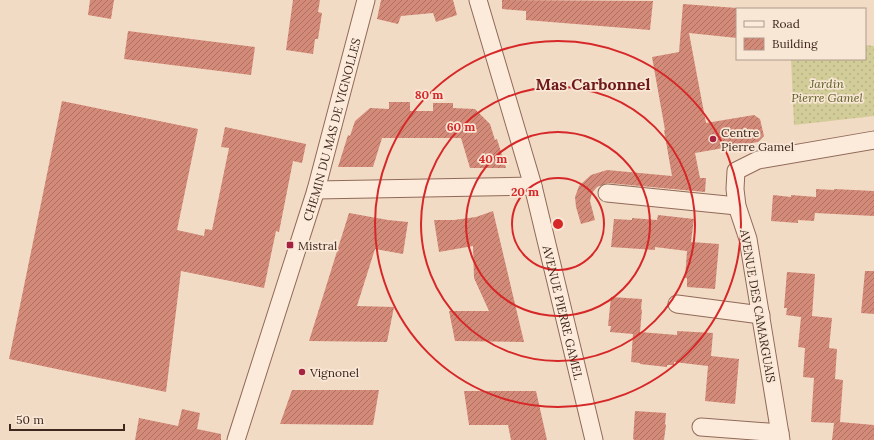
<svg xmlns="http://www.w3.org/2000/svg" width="874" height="440" font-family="Lora,serif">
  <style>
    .grass { fill: url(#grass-dots) }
    .building { fill: url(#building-hatch) }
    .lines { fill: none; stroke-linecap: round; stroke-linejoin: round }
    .minor-casing { stroke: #906a59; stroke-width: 19 }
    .minor { stroke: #fceada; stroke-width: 17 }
    .ring { fill: none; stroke: #d62828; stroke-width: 2 }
    .poi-dot { fill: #a52340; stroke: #f9e7d6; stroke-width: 1.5 }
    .labels { text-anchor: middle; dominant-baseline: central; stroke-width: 3.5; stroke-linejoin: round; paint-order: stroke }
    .park-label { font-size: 12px; font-style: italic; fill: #5b5d23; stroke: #f9e7d6 }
    .street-label { font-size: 12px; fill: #3f271e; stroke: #f9e7d6 }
    .poi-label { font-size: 12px; fill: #3f271e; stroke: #f9e7d6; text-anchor: start }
    .district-label { font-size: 16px; font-weight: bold; fill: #6f191a; stroke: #f9e7d6 }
    .centre { fill: #d62828; stroke: #f9e7d6; stroke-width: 2 }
    .ring-label { font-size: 12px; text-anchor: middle; font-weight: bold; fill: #d62828; stroke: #f9e7d6; stroke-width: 3.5; stroke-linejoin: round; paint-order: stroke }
  </style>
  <defs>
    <pattern id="grass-dots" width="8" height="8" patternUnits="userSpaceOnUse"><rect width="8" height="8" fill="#d2cc98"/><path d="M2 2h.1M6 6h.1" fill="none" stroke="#b5af83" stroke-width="1.8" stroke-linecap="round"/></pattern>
    <pattern id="building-hatch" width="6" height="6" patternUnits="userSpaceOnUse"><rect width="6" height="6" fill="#d48a78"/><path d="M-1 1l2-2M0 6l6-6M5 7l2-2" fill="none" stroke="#ad7162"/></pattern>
  </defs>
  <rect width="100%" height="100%" fill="#f2dbc5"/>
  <path class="grass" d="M865 45 874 46V116L794 125 791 59H865Z"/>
  <path class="building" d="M90 0H114L111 19 88 15Z
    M293 0H320L318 12 322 13 318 39H315L313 54 286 50Z
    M381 0H453L457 15 436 22 433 13 401 16 398 24 377 19Z
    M502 0 653 1 650 30 526 20V11L502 9Z
    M683 4 737 8V38L689 33 706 123 754 115 760 119 764 136 758 142 695 153 700 178H706L705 192 608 183 597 187 592 193 590 201 595 220 581 224 576 207 575 197 579 186 591 175 607 170 672 176 664 130H665L652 57 679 52Z
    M128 31 255 47 251 75 124 59Z
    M62 101 198 129 177 230 204 236 205 229 212 230 229 148 221 147 225 127 306 144 302 163 293 161 279 232 276 231 264 288 181 271 166 392 9 359Z
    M389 102H410V111H433V103H453V108L475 109 490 124 495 140 497 139 506 168H470L461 138H382L373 167H338L348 135 350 136 355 121 370 108 389 109Z
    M816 189 834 190V189L874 191V216L815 213 814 221 798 220V223L771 221 773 195 791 197V195L816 197Z
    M493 211 524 342 455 341 449 311H489L474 278 473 246 439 252 434 220H454L476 217Z
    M349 213 388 220 408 222 403 254 375 249 357 306 394 307 387 342 309 341Z
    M658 215 694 219 691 242 719 244 715 289 687 287V278H685L687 251 655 247V250L611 247 614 219 632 220V218L657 220Z
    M865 271H874V314L861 313Z
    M787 272 815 274 812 316 832 318 829 348 837 349 835 379 843 380 840 422 874 425V440H832L834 423 811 422 814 378 803 377 805 348 798 347 801 317 786 315 787 308H784Z
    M611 297 642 299 641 309 642 310 640 332 677 335V331L713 333 711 356 739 359 735 404 705 401 708 366 674 362V365H667V367L640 364V363L631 362 633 334 610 332 611 326H608Z
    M292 390H379L373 425 280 424Z
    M464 391H536L547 440H511L508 425H469Z
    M182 409 200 413 197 429 221 434V440H135L139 418 178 426Z
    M635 411 666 413 665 424 666 425 664 440H635L633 439Z"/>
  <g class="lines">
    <defs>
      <g id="minor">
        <path id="s1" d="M478 0 533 186 594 440"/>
        <path d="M316 190 533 186"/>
        <path d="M607 193 737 206"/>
        <path d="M677 304 761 315"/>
        <path d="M701 427 780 433"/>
        <path id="s2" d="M236 440 316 190 366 0"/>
        <path d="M781 440 748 239 737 206 735 189 736 171 758 160 874 140"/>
      </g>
    </defs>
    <use href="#minor" class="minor-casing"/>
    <use href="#minor" class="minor"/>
  </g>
  <g class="ring">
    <circle cx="558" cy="224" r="46"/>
    <circle cx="558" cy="224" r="92"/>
    <circle cx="558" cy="224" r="137"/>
    <circle cx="558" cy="224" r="183"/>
  </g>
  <g class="poi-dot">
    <circle cx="713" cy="139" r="4"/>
    <rect x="286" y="241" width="8" height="8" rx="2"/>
    <circle cx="302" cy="372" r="4"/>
  </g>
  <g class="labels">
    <g class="park-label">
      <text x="827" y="83">Jardin<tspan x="827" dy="14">Pierre Gamel</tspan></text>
    </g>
    <g class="street-label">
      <text stroke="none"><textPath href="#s2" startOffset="325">CHEMIN DU MAS DE VIGNOLLES</textPath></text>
      <text transform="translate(758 306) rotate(80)">AVENUE DES CAMARGUAIS</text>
      <text stroke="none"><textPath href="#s1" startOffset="324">AVENUE PIERRE GAMEL</textPath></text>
    </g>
    <g class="poi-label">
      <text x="721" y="132">Centre<tspan x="721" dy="14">Pierre Gamel</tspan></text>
      <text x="298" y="245">Mistral</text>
      <text x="310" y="372">Vignonel</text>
    </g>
    <g class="district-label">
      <text x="593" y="84">Mas Carbonnel</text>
    </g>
  </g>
  <circle cx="558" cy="224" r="6" class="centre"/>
  <g class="ring-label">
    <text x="429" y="99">80 m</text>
    <text x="461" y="131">60 m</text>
    <text x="493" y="163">40 m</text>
    <text x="525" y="196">20 m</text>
  </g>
  <rect x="736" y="8" width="130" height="52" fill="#f9e7d6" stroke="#af9a8c"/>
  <rect x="744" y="21" width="20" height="6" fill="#fceada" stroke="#af9a8c"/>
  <text x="772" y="28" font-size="12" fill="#3f271e">Road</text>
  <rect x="744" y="38" width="20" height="12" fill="url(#building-hatch)" stroke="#af9a8c"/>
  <text x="772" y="48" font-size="12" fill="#3f271e">Building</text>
  <path d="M10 424v6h114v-6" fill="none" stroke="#3f271e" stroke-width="2"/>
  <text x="16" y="424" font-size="12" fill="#3f271e" stroke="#f9e7d6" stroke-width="3" paint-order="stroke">50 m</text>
</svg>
